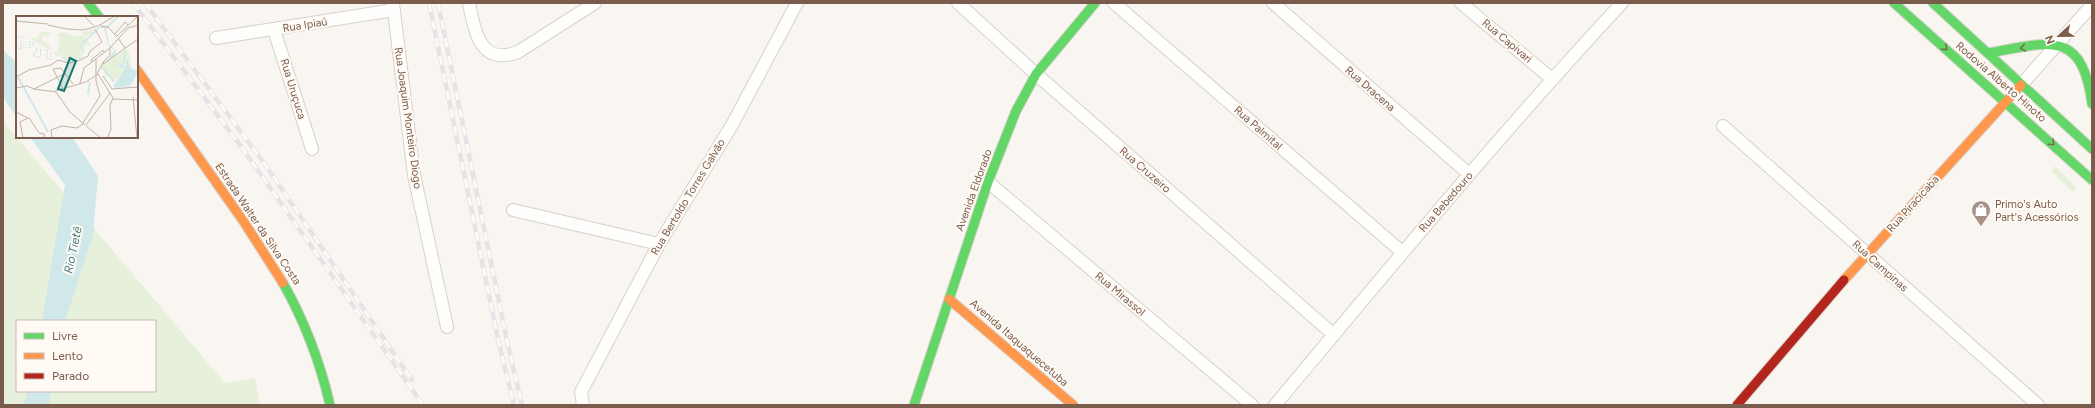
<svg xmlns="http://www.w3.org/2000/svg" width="2095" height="408" font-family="Figtree,sans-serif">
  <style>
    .green { fill: #e7f0db; fill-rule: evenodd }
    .water { fill: #d0e8ea }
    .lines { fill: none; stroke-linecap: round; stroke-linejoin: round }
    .street-casing { stroke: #d7d1cb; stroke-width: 14 }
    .fast-casing { stroke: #d9d2cb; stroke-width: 11 }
    .slow-casing { stroke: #d9d2cb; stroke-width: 11 }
    .jam-casing { stroke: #d9d2cb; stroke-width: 11 }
    .street { stroke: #fefefd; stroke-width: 12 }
    .fast { stroke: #63d668; stroke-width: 9 }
    .slow { stroke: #ff974d; stroke-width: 9 }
    .jam { stroke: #b3261e; stroke-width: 9 }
    .rail-casing { stroke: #e6e3e7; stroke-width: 4.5 }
    .rail { stroke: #fffaf3; stroke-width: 3; stroke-dasharray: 9; stroke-linecap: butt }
    .oneway { stroke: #776e51 }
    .labels { text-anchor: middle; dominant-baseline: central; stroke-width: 4; stroke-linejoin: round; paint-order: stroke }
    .street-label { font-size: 11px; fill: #7a5c4d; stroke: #fffaf3 }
    .poi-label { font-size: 11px; fill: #7a5c4d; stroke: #fffaf3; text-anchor: start }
    .water-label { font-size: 12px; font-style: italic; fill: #437c86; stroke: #fffaf3 }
    .inset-river { fill: none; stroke: #d0e8ea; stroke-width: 2 }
    .inset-road { fill: none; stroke: #c2b3aa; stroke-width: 1 }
    .view { fill: #0f766e; fill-opacity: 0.15; stroke: #0f766e; stroke-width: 2 }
    .inset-edge { fill: none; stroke: #7a5c4d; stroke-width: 2 }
  </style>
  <rect width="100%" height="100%" fill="#f9f5f0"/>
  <path class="green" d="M3 121 225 383 255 378 260 405H3ZM17 321H155V391H17Z
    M2055 166 2076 187 2073 192 2052 172Z"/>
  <path class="water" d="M3 50 17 63V118L3 97Z
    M30 137H72L98 176 93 235 65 321H42L65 185Z
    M27 391H51L49 405H24Z"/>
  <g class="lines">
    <defs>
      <path id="street" d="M393 3 414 175 447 327
        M469 3C475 32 480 66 518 52L595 3
        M958 3 1036 74 1334 335
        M1114 3 1402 252
        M1273 3 1469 174
        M1461 3 1552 79
        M274 30 312 149
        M216 38 394 10
        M2021 85 2092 5
        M1723 126 2038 405
        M988 182 1252 405
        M513 210 659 244
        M583 405 581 392 659 244 732 125 797 3
        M1275 405C1389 269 1501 133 1622 3"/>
      <path id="fast" d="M88 3 99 17
        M1894 3 2092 180
        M1933 3 2092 149
        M1988 53C2047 43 2082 27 2092 104
        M283 283C305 322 320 362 330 405
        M914 405 988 182 1016 111 1036 74 1095 3"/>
      <path id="slow" d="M137 70 244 222 283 283
        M1844 280 2021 85
        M949 299 1073 405"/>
      <path id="jam" d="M1737 405 1844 280"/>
    </defs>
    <use href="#street" class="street-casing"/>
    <use href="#fast" class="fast-casing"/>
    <use href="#slow" class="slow-casing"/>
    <use href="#jam" class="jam-casing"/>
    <use href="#street" class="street"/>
    <use href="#fast" class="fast"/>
    <use href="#slow" class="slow"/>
    <use href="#jam" class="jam"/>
    <defs>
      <path id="rail" d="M133 3 240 145 423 405
        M145 3 264 163 412 380
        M429 3 499 344 514 405
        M438 3 507 341 522 405"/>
    </defs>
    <use href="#rail" class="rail-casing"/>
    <use href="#rail" class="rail"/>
  </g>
  <defs><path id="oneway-chevron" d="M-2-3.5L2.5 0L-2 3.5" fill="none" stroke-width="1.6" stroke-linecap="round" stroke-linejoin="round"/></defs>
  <g class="oneway">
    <use href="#oneway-chevron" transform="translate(1945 48) rotate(42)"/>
    <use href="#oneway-chevron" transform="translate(2023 48) rotate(171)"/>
    <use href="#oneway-chevron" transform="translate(2052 143) rotate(43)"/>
  </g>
  <defs>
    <symbol id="shop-pin" viewBox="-11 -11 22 30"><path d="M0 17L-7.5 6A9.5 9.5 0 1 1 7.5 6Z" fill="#a69286" stroke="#fffaf3"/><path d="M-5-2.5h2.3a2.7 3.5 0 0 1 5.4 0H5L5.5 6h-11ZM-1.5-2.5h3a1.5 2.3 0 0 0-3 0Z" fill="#fff"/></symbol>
  </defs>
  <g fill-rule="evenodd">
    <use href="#shop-pin" x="1970" y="199" width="22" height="30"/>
  </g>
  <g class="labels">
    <g class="street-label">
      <text transform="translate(305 25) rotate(-9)">Rua Ipiaú</text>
      <text transform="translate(1507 41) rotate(40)">Rua Capivari</text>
      <text transform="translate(2001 82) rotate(41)">Rodovia Alberto Hinoto</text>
      <text transform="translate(293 89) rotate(73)">Rua Uruçuca</text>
      <text transform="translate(1370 89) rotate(41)">Rua Dracena</text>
      <text transform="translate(408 118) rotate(82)">Rua Joaquim Monteiro Diogo</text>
      <text transform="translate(1258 128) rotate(41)">Rua Palmital</text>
      <text transform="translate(1145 170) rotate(41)">Rua Cruzeiro</text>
      <text transform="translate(974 190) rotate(-70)">Avenida Eldorado</text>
      <text transform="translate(688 197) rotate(-59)">Rua Bertoldo Torres Galvão</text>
      <text transform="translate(1446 202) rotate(-49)">Rua Bebedouro</text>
      <text transform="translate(1913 204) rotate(-48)">Rua Piracicaba</text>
      <text transform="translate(258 224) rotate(56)">Estrada Walter da Silva Costa</text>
      <text transform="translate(1880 266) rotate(42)">Rua Campinas</text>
      <text transform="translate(1120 294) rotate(40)">Rua Mirassol</text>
      <text transform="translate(1019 343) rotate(41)">Avenida Itaquaquecetuba</text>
    </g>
    <g class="poi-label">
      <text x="1995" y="204">Primo's Auto<tspan x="1995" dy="13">Part's Acessórios</tspan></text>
    </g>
    <g class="water-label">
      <text transform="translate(73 250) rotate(-78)">Rio Tietê</text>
    </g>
  </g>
  <g transform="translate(16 16)">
    <rect width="122" height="122" fill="#f9f5f0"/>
    <path d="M79 13 77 17 68 21 76 30 70 29 65 41 51 46 41 37 44 22 40 19 48 16 57 20 67 19V16ZM25 16H35L34 20H28L25 24 36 30 34 31V34L15 23 21 22ZM110 33 115 42V51L122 54V60L121 56 114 52 112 45H110L109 51 92 45ZM91 45 109 53 98 66 93 60 90 61 87 56 90 54 84 53 85 47Z" fill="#e7f0db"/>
    <path d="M88 10 90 12 93 29 100 34 99 38 92 45 103 49 107 47 108 37 109 32V46L106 49 110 51V45H112L114 52 122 56 114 70 100 72 97 70 109 53 91 45 99 34 93 31 88 12H84L68 27 64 29 69 36 67 40 65 42 57 45 52 42 47 43 45 42 39 38 37 34 35 37 36 43 35 44H33L30 40 31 35 28 33 25 34V40L22 42 19 41 17 40V38L21 34 17 30V26H14L15 31 14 32H8L7 31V29L10 27 9 25 5 26 6 33H4L2 32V29L6 21 0 20H5L7 21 6 22 2 29 3 32H5L4 28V27L5 25H10V27L7 30 9 32 14 31 13 26 14 25 18 26V31L22 33 21 35 18 38 20 41 24 40V33H26L32 34V35L31 40 33 43H36L34 37 37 34 45 42 52 41 57 44 67 40 68 36 63 29 83 11Z" fill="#d0e8ea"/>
    <path class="inset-river" d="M90 12 103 0M87 52 98 66M2 61 32 116M72 78 74 66"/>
    <path class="inset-road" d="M68 0 78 10M0 5 32 8M32 9 51 13 67 14 82 10 99 0M85 10 92 11 101 21M99 18 109 6 112 9M101 20 122 0M102 22 109 32M93 33 112 12 122 9M74 35 86 26 79 13M76 46 75 44 85 36 87 34 88 36M87 46 94 39V33M87 48 122 23M81 58 88 45M87 60 96 73 122 71M0 61 13 54 35 49 42 44 53 47 62 45 72 40 74 35M64 67 68 52 94 32M0 72 11 70 18 73 40 76 54 96 69 109M18 73 50 57M47 73 37 53 45 52 57 68M39 75 70 66 82 58 97 82 94 89 95 114 91 122M117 81 121 122M97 83 122 84M0 96 14 103 23 117 28 118 29 122M67 107 84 80 80 65V43M70 109 94 77M46 110 61 112 67 108M70 110 85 122M7 122 4 106 12 102M36 122 35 114 46 110"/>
    <path class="view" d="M54 42 60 45 48 75 42 73Z"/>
    <rect width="122" height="122" class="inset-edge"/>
  </g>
  <rect width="2095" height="408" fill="none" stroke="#7a5c4d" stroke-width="8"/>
  <rect x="16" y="320" width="140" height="72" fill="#fffaf3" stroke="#cabbb1"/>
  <rect x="24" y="333" width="20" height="6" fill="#63d668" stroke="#cabbb1"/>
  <text x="52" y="340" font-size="12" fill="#7a5c4d">Livre</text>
  <rect x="24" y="353" width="20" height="6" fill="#ff974d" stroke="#cabbb1"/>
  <text x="52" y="360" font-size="12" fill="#7a5c4d">Lento</text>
  <rect x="24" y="373" width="20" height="6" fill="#b3261e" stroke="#cabbb1"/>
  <text x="52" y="380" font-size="12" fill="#7a5c4d">Parado</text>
  <g transform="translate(2059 36) rotate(248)" stroke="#fffaf3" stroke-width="3" paint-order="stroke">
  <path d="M0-3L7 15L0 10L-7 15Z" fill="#7a5c4d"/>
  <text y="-6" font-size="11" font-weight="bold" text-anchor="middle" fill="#7a5c4d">N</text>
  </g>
</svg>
